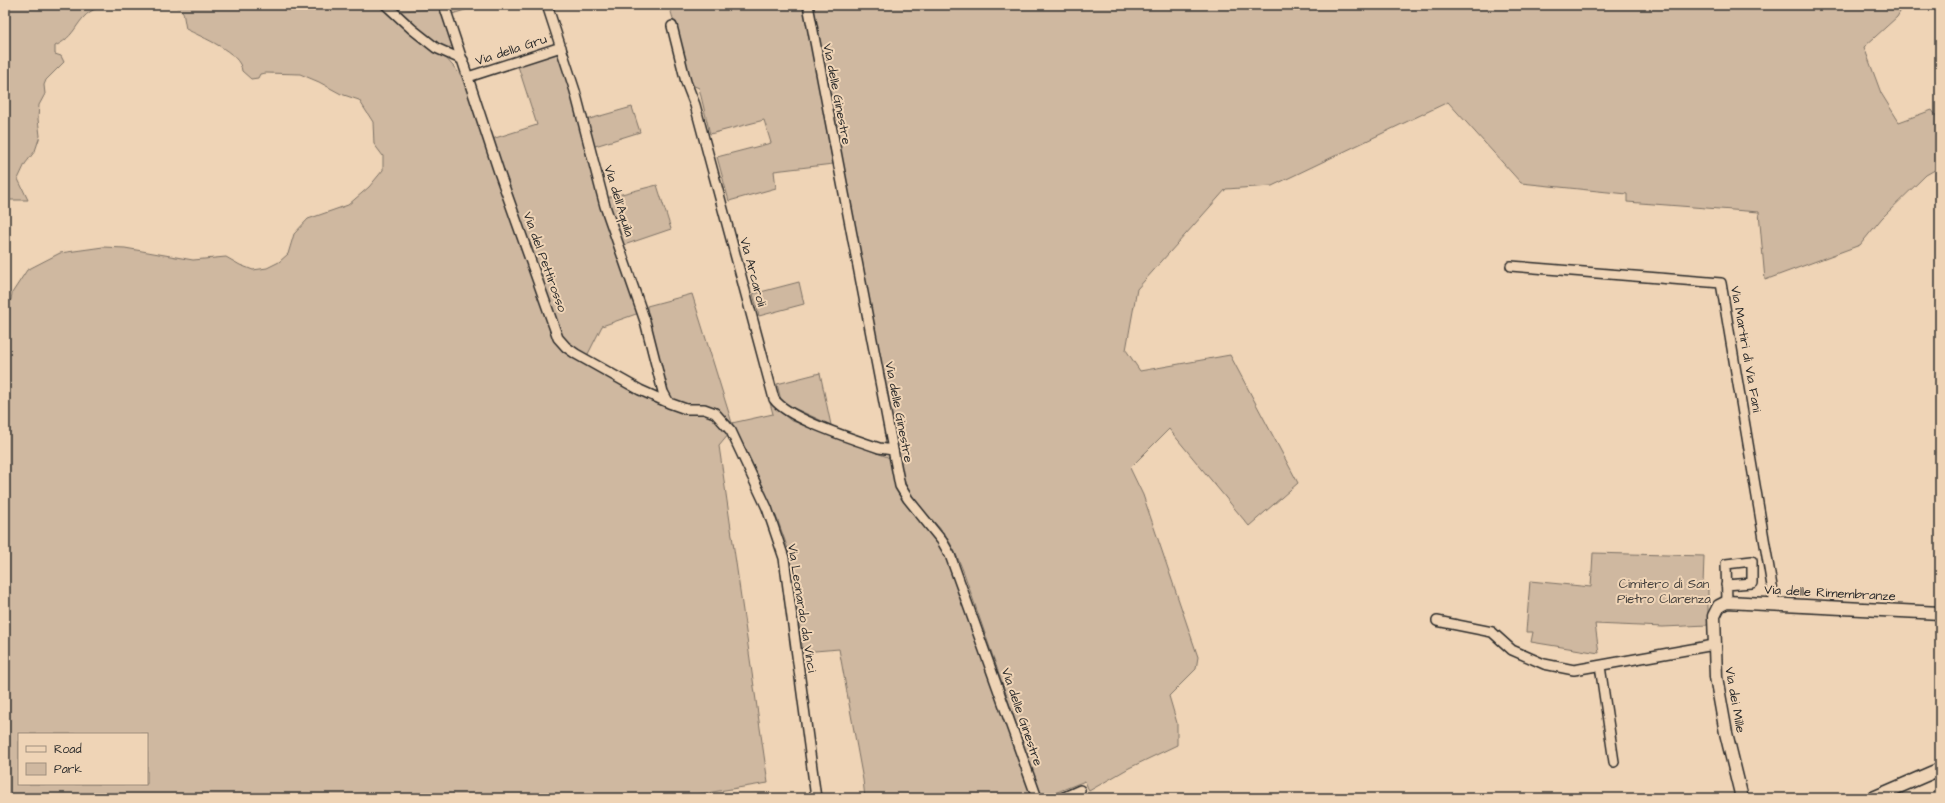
<svg xmlns="http://www.w3.org/2000/svg" width="1945" height="803" font-family="'Architects Daughter',sans-serif">
  <style>
    .green { fill: #cfb8a0; stroke: #7d7266; fill-rule: evenodd }
    .lines { fill: none; stroke-linecap: round; stroke-linejoin: round }
    .minor-casing { stroke: #2b2b2b; stroke-width: 12 }
    .major-casing { stroke: #2b2b2b; stroke-width: 15 }
    .minor { stroke: #efd4b6; stroke-width: 9 }
    .major { stroke: #efd4b6; stroke-width: 12 }
    .labels { text-anchor: middle; dominant-baseline: central; stroke-width: 4; stroke-linejoin: round; paint-order: stroke }
    .street-label { font-size: 13px; fill: #2b2b2b; stroke: #efd4b6 }
    .park-label { font-size: 13px; fill: #44403d; stroke: #efd4b6 }
  </style>
  <rect width="100%" height="100%" fill="#efd4b6"/>
  <filter id="ink" filterUnits="userSpaceOnUse"><feTurbulence type="fractalNoise" baseFrequency=".025" numOctaves="2"/><feDisplacementMap in="SourceGraphic" scale="8" xChannelSelector="R" yChannelSelector="G"/><feConvolveMatrix kernelMatrix="1 2 1 2 8 2 1 2 1" color-interpolation-filters="sRGB"/></filter>
  <g filter="url(#ink)">
    <path class="green" d="M5 5H110C74 10 82 34 55 46V54L61 56 64 62 46 80 44 85 45 94 39 105 38 119 40 136 35 151 25 164 18 179 28 200H7L9 208 5 210Z
      M176 5H382L446 58 465 80 555 337 584 362 716 418 729 434 719 446 768 783 676 798H5V304L11 300 12 293 27 270 60 253 103 247 125 248 193 260 226 257 240 265 253 270 267 268 279 262 288 254 294 234 308 219 348 205 369 187 383 170V156L374 144 373 122 359 100 341 94 319 82 300 74 266 73 260 74 258 78 251 79 242 71C241 52 201 37 186 29L183 12ZM19 734H147V784H19Z
      M448 5H481L452 14Z
      M669 5H804L833 164 774 171 776 188 729 201 717 157 771 143 764 120 710 134 699 88 692 85Z
      M811 5H1864L1866 7 1872 5H1904L1897 17 1864 47 1881 93 1899 122 1932 110 1940 121V167L1926 175 1882 218 1860 245 1765 280 1759 212 1627 202V194L1521 183 1448 102 1272 186 1226 189 1137 289 1126 350 1140 371 1230 355 1298 483 1249 526 1169 429 1130 468 1143 495 1198 657 1196 669 1169 696 1177 723V745L1129 768 1089 791 1085 781 1042 798 964 573C958 558 952 544 943 532 929 515 911 501 904 480Z
      M440 9 452 43V46C448 48 444 49 440 47 427 41 409 21 399 11Z
      M558 52 572 93 639 313 602 326 587 356 571 347 561 336 529 250 492 139 537 125 518 66Z
      M632 107 640 132 592 147 586 120Z
      M657 185 671 229 624 245 606 198Z
      M799 282 804 304 759 316 753 294Z
      M692 294 732 423 773 414 770 403 790 420 890 458 898 493 940 542 947 557 1033 798H865L863 780 839 649 803 652 788 549 778 521 732 423 715 409 689 406 676 402 672 399 667 388 647 314V306Z
      M820 373 831 425 785 404 781 400 777 384Z
      M1593 553 1704 556 1703 585 1708 587V625L1663 627 1595 624 1599 653 1531 642 1533 632H1526L1530 581 1591 587Z"/>
    <g class="lines">
      <defs>
        <path id="minor" d="M386 5 412 29 436 48 463 60
          M444 5 499 172 558 338 566 347 576 354 640 390 669 403 686 409H704L715 413 731 431 767 508 784 558 816 798
          M547 5 575 91 605 206 645 321 663 392 669 403
          M808 5 900 486 908 499 942 541 950 555 1037 798
          M672 26 686 82 695 105 774 399C788 419 854 439 879 448L893 450
          M468 77 561 47
          M1511 266 1721 283 1775 604
          M1726 585 1752 583V561L1726 564 1727 602
          M1437 621 1492 632 1512 650 1544 664 1574 670 1714 645
          M1600 666 1614 762
          M1062 798 1080 790"/>
        <path id="major" d="M1742 798 1726 733 1716 677 1714 616 1719 606 1727 602 1940 613
          M1873 798 1940 769"/>
      </defs>
      <use href="#minor" class="minor-casing"/>
      <use href="#major" class="major-casing"/>
      <use href="#minor" class="minor"/>
      <use href="#major" class="major"/>
    </g>
  </g>
  <g class="labels">
    <g class="street-label">
      <text transform="translate(511 50) rotate(-18)">Via della Gru</text>
      <text transform="translate(837 94) rotate(79)">Via delle Ginestre</text>
      <text transform="translate(619 201) rotate(73)">Via dell'Aquila</text>
      <text transform="translate(545 262) rotate(70)">Via del Pettirosso</text>
      <text transform="translate(753 272) rotate(75)">Via Arcaroli</text>
      <text transform="translate(1746 349) rotate(80)">Via Martiri di Via Fani</text>
      <text transform="translate(899 412) rotate(79)">Via delle Ginestre</text>
      <text transform="translate(1830 593) rotate(3)">Via delle Rimembranze</text>
      <text transform="translate(802 608) rotate(81)">Via Leonardo da Vinci</text>
      <text transform="translate(1735 700) rotate(80)">Via dei Mille</text>
      <text transform="translate(1022 717) rotate(71)">Via delle Ginestre</text>
    </g>
    <g class="park-label">
      <text x="1664" y="584">Cimitero di San<tspan x="1664" dy="15">Pietro Clarenza</tspan></text>
    </g>
  </g>
  <rect width="1945" height="803" fill="none" stroke="#efd4b6" stroke-width="20"/>
  <rect x="10" y="10" width="1925" height="783" fill="none" stroke="#2b2b2b" stroke-width="1.5" filter="url(#ink)"/>
  <rect x="18" y="733" width="130" height="52" fill="#efd4b6" stroke="#a1907e"/>
  <rect x="26" y="746" width="20" height="6" fill="#efd4b6" stroke="#a1907e"/>
  <text x="54" y="753" font-size="12" fill="#2b2b2b">Road</text>
  <rect x="26" y="763" width="20" height="12" fill="#cfb8a0" stroke="#a1907e"/>
  <text x="54" y="773" font-size="12" fill="#2b2b2b">Park</text>
</svg>
